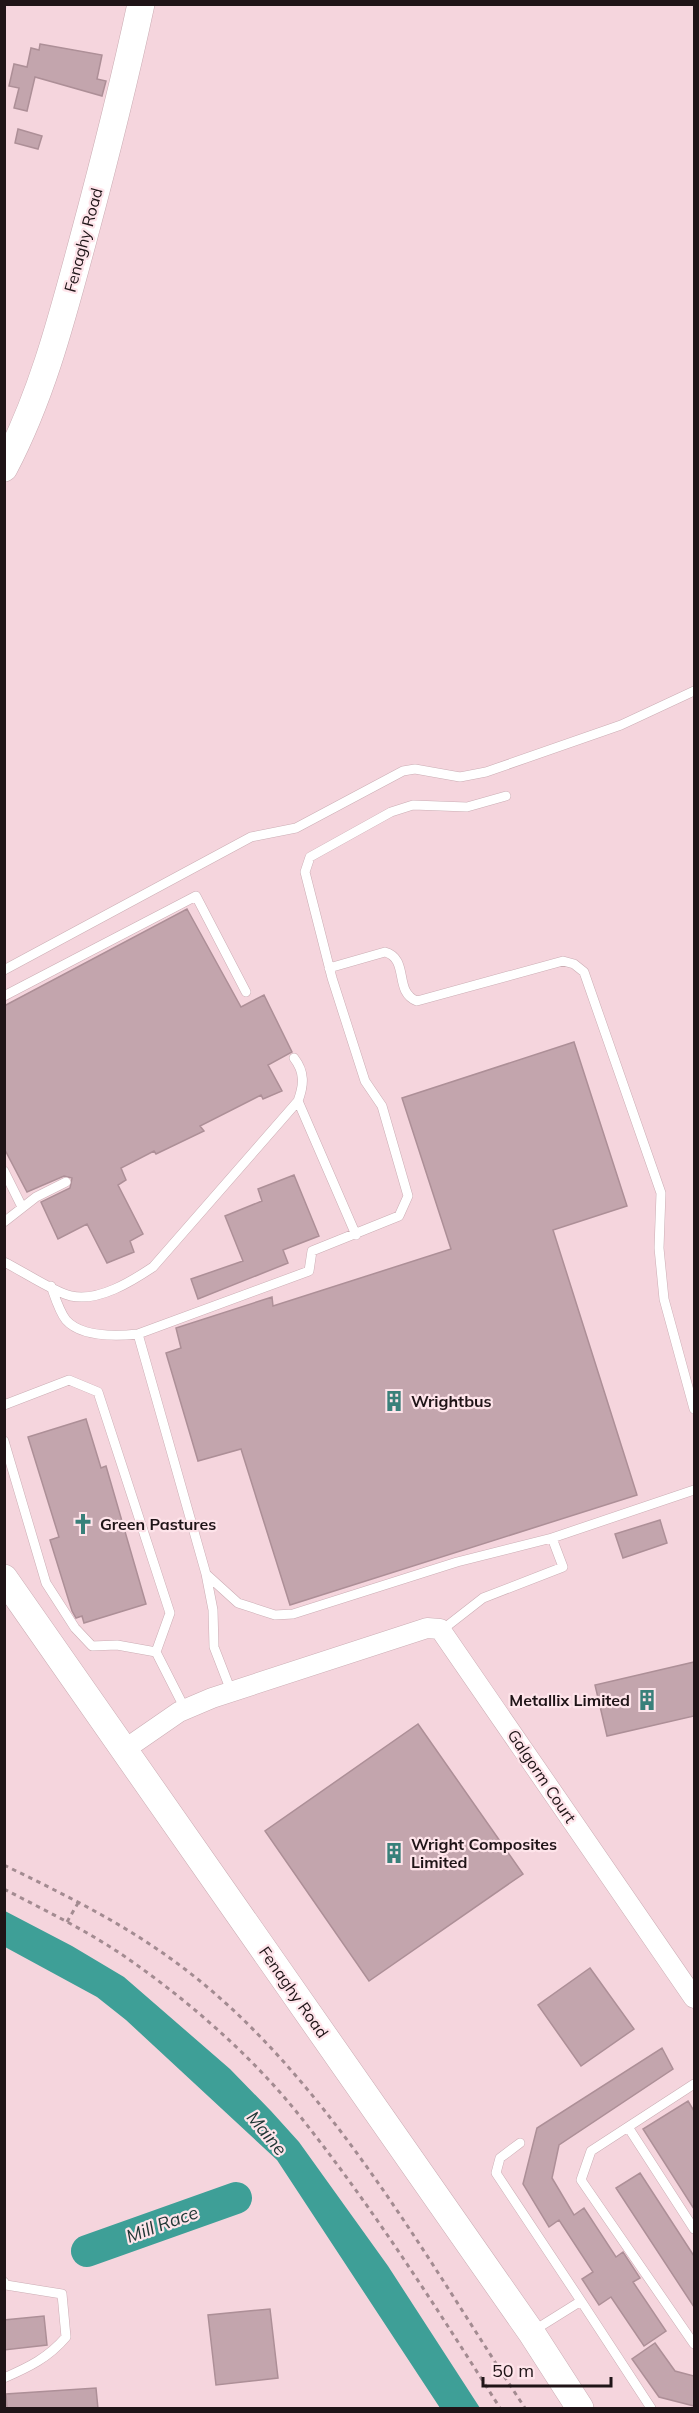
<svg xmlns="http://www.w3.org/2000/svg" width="699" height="2413" font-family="Mulish,sans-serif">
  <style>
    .water { fill: #3e9f97 }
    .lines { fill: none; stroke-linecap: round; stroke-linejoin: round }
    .river { stroke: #3e9f97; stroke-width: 32 }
    .building { fill: #c3a5ad; stroke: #ad8f97; stroke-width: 1.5 }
    .lane-casing { stroke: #cbadb4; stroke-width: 10 }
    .street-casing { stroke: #cbadb4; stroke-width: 21 }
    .secondary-casing { stroke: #cbadb4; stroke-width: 28 }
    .path { stroke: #a38b91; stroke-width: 3; stroke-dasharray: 4.5 4.5; stroke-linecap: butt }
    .lane { stroke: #fff; stroke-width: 9 }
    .street { stroke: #fff; stroke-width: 20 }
    .secondary { stroke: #fff; stroke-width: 27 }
    .labels { text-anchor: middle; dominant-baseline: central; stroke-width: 4.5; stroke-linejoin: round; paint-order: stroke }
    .street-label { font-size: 16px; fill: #1f1417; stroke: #fee4ea }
    .poi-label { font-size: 16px; font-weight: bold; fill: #1f1417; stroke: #fee4ea; text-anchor: start }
    .water-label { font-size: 18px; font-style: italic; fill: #203735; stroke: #fee4ea }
  </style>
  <rect width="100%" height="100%" fill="#f5d5dd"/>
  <path class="water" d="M5 1911 72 1946 124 1977 230 2069 271 2111 299 2142 388 2266 480 2408H440L277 2160 126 2020 97 1997 5 1947Z"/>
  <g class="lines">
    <path class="river" d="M87 2251 236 2198"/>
  </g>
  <path class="building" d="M40 44 102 55 97 79 106 81 102 96 35 77 27 111 14 108 19 88 9 86 14 64 27 67 31 48 39 50Z
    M18 129 42 136 38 149 15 143Z
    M187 909 241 1007 264 995 292 1052 268 1065 282 1091 263 1099 261 1095 200 1126 204 1131 156 1154 154 1151 121 1168 126 1180 118 1185 143 1234 130 1241 134 1252 107 1263 87 1224 58 1239 41 1202 70 1188 72 1178 64 1176 27 1192 4 1148V1006Z
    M574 1042 627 1206 553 1230 637 1495 290 1605 241 1449 198 1461 166 1353 181 1348 176 1328 272 1297 273 1306 451 1249 402 1098Z
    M294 1175 319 1236 283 1250 288 1263 198 1299 191 1279 243 1261 225 1216 262 1201 258 1189Z
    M86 1419 101 1468 106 1466 146 1604 84 1623 82 1616 76 1618 72 1611 50 1540 59 1537 28 1437Z
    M660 1520 667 1543 623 1558 615 1534Z
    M694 1662V1716L607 1736 595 1685Z
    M418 1724 523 1874 369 1981 265 1831Z
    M590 1968 634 2029 581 2066 538 2005Z
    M662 2048 673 2069 559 2145 552 2178 574 2215 584 2208 616 2257 623 2252 640 2278 633 2282 666 2331 644 2346 611 2297 599 2305 582 2279 593 2272 559 2220 549 2227 523 2184 537 2128Z
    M688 2101 694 2111V2209L643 2129Z
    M640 2173 694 2256V2307L616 2188Z
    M270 2309 278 2378 216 2385 208 2315Z
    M44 2316 47 2345 4 2350V2320Z
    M655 2343 675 2371 694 2376V2406L659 2397 632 2359Z
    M96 2388 98 2409H7L6 2394Z"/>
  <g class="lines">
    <defs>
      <path id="lane" d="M329 968 385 952C410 959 393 992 417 1001L563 961 574 964 584 972 661 1193 659 1248 664 1299 694 1409
        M4 970 251 837 296 828 403 771 415 769 460 777 486 772 621 725 694 691
        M4 996 196 896 246 992
        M298 1101 356 1235
        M4 1171 22 1207
        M4 1222 36 1197 66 1182
        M4 1262C21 1270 55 1293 71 1296 99 1302 132 1281 153 1267L298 1101C304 1085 305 1072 294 1058
        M51 1286C55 1297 59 1311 66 1320 82 1338 118 1336 138 1334L309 1271 312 1251 399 1216 408 1196 382 1106 365 1081 332 978 305 872 310 857 391 812 413 805 467 807 506 796
        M138 1334 206 1574 238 1603 275 1615 293 1614 457 1562 552 1538 694 1490
        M4 1405 69 1380 98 1392 170 1613 156 1652 185 1709
        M4 1441 46 1583 75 1628 92 1646 117 1645 156 1652
        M206 1574 213 1610 214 1647 231 1691
        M442 1630 483 1598 563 1567 552 1538
        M694 2084 591 2151 581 2180 694 2344
        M628 2127 694 2229
        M520 2143 500 2158 496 2173 581 2301
        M4 2282 6 2285 62 2294 66 2337C48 2358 29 2367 4 2378
        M533 2331 581 2301 651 2408"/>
      <path id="street" d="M124 1750 179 1712 212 1698 427 1628 440 1629 694 1998"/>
      <path id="secondary" d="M4 468C42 396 62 318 83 240 104 162 124 83 141 4
        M4 1578 531 2332 580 2408"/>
    </defs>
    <use href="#lane" class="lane-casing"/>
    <use href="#street" class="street-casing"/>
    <use href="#secondary" class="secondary-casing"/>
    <path class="path" d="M4 1865C63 1894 121 1922 174 1961 323 2069 425 2257 525 2408
      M4 1889C48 1912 94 1934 134 1963 192 2004 250 2055 295 2110 370 2203 436 2307 500 2408
      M67 1922 78 1903"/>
    <use href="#lane" class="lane"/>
    <use href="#street" class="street"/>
    <use href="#secondary" class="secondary"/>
  </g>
  <defs>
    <symbol id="building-bare" viewBox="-9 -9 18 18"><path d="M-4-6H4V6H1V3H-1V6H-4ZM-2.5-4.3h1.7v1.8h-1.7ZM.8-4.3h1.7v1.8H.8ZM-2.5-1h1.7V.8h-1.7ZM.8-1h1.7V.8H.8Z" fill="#39807a" stroke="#fee4ea" stroke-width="2.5" paint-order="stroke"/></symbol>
    <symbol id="church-bare" viewBox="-9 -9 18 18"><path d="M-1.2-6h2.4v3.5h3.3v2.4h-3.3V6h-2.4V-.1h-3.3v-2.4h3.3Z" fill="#39807a" stroke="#fee4ea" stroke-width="2.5" paint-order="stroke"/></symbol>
  </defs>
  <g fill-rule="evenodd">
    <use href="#building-bare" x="379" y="1386" width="30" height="30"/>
    <use href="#church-bare" x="68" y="1509" width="30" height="30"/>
    <use href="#building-bare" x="632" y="1685" width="30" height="30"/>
    <use href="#building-bare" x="379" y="1838" width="30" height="30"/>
  </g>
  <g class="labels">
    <g class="street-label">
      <text transform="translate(83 240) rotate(-75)">Fenaghy Road</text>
      <text transform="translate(542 1776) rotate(56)">Galgorm Court</text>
      <text transform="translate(294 1992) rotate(55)">Fenaghy Road</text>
    </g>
    <g class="poi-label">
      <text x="411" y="1401">Wrightbus</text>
      <text x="100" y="1524">Green Pastures</text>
      <text x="630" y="1700" text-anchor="end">Metallix Limited</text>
      <text x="411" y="1844">Wright Composites<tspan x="411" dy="18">Limited</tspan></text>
    </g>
    <g class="water-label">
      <text transform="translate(267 2133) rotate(50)">Maine</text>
      <text transform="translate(162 2224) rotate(-20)">Mill Race</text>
    </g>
  </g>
  <rect width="699" height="2413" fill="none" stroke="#1f1417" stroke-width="12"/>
  <path d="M483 2377v9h128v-9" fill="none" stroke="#1f1417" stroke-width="3"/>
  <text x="492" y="2377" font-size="18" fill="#1f1417" stroke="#fee4ea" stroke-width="4.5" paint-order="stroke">50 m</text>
</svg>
